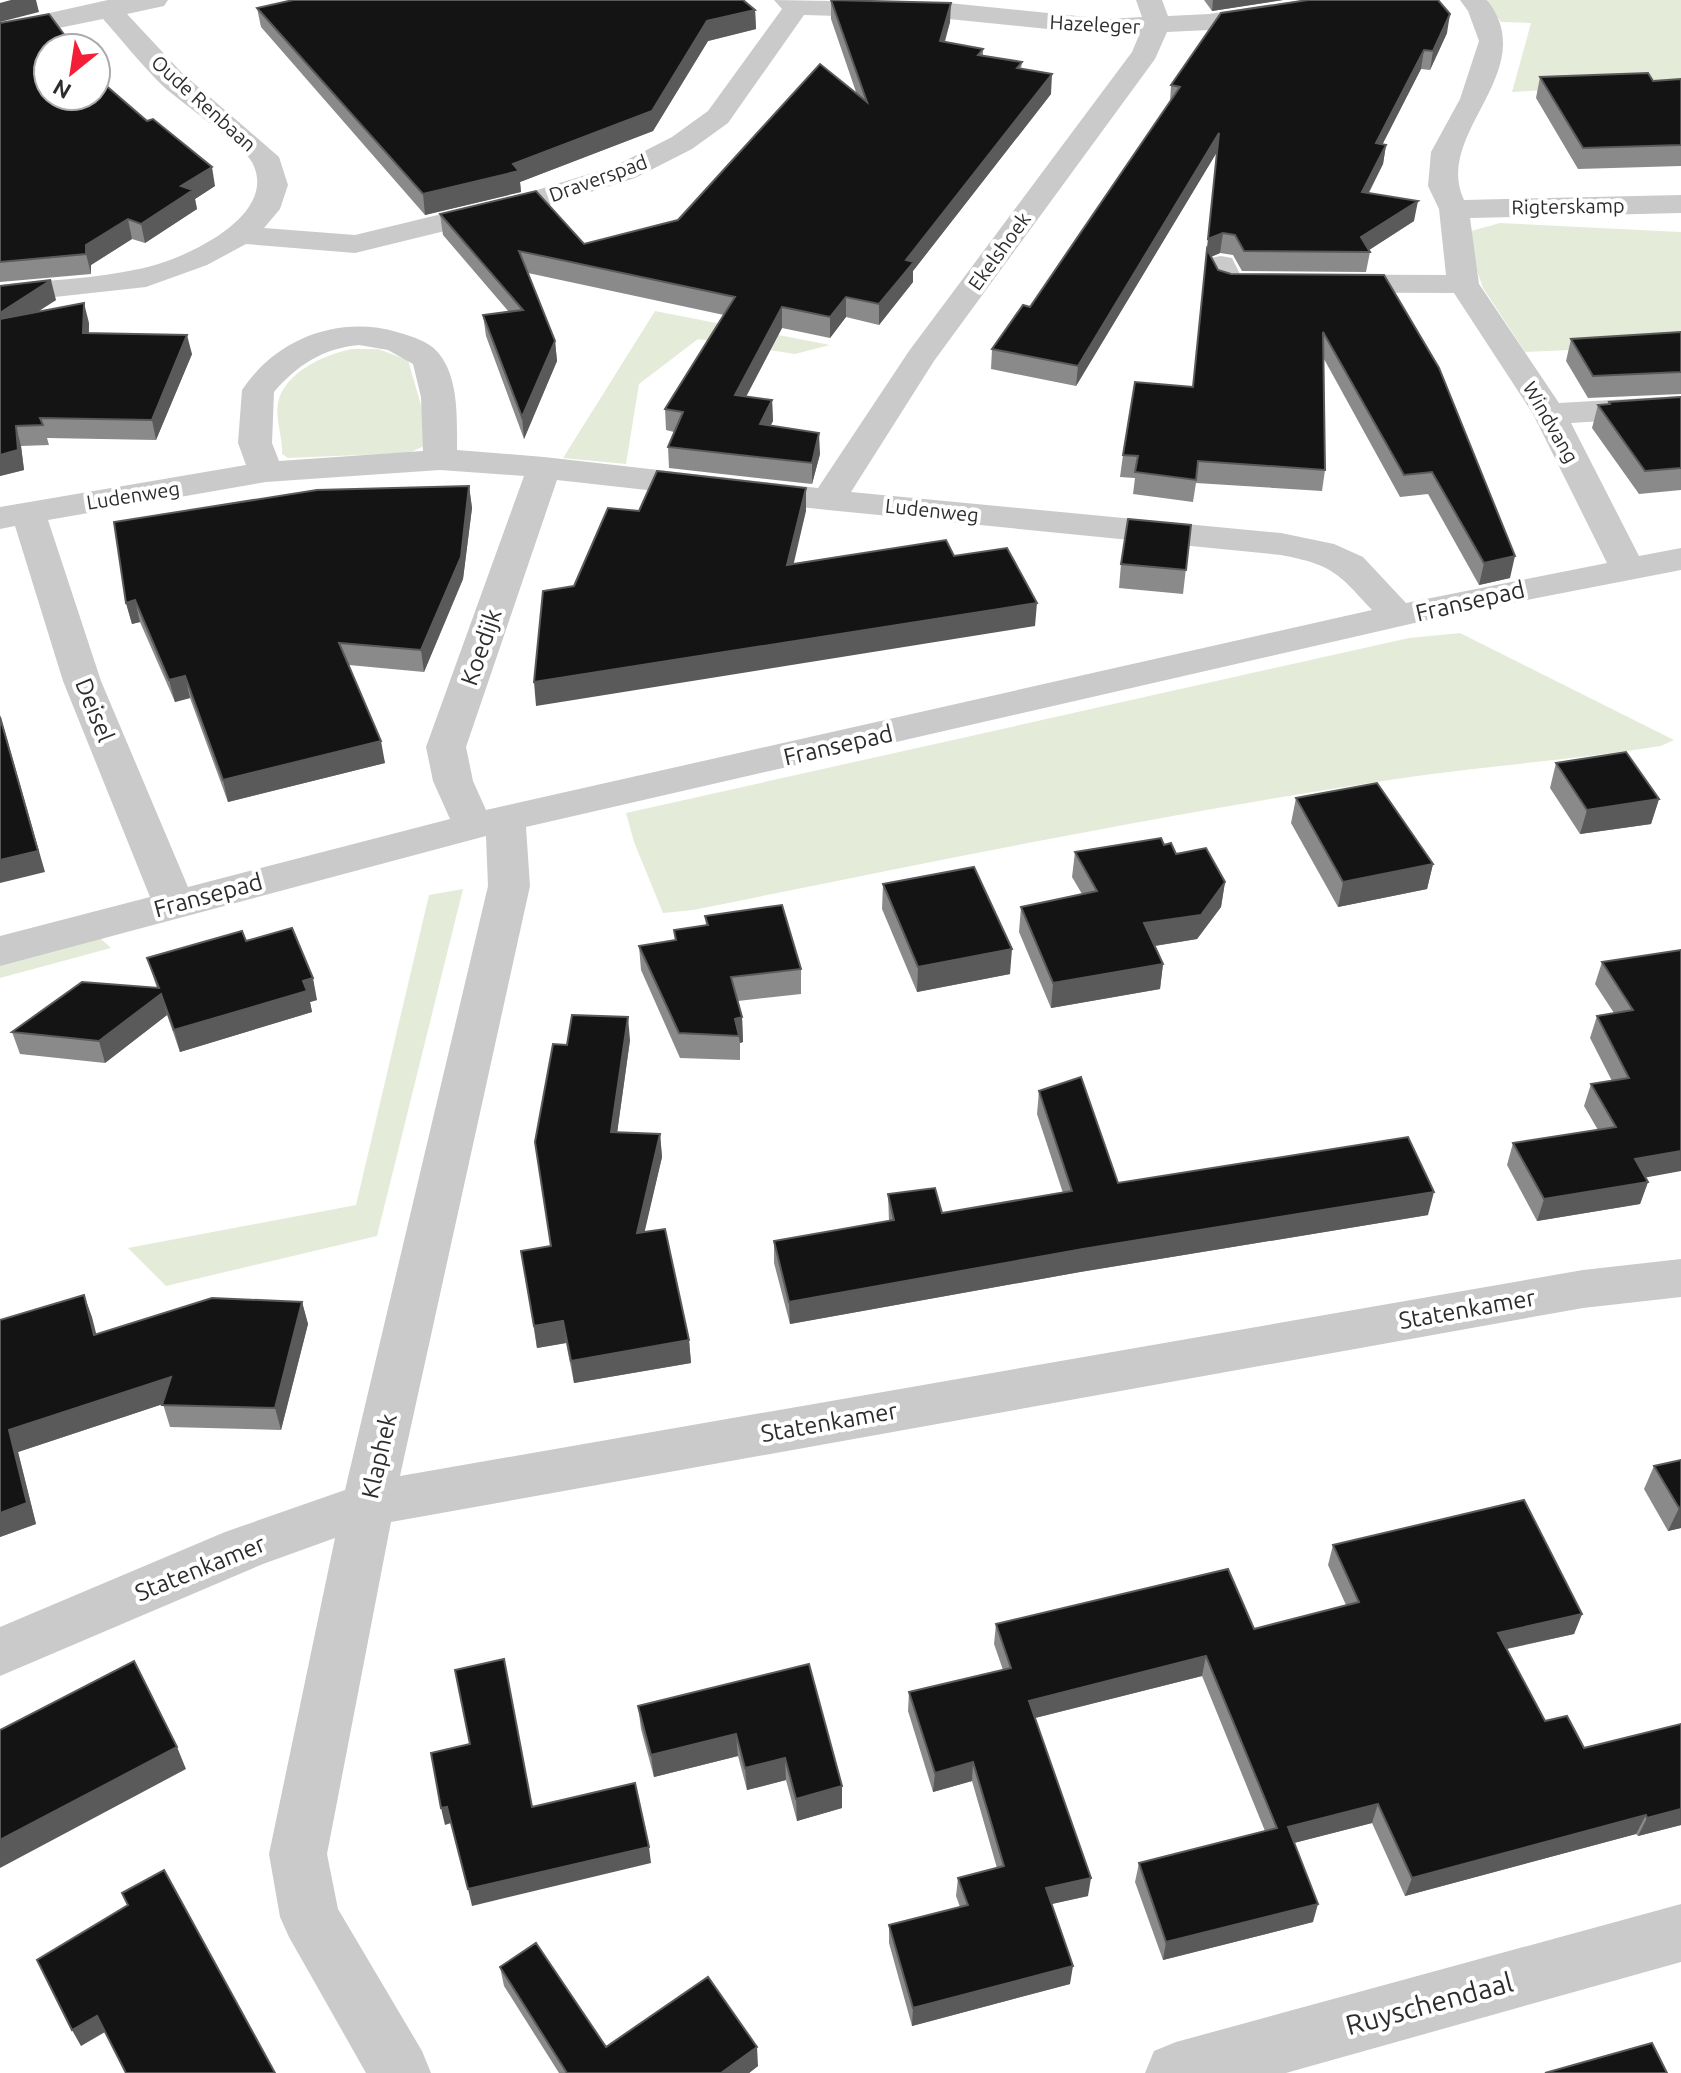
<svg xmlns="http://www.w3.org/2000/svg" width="1681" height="2073" font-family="Ubuntu,sans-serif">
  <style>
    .green { fill: #e4ecd9 }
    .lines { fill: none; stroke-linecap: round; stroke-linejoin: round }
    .street { fill: #cacaca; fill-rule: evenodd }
    .wall { fill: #8a8a8a }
    .shaded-wall { fill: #5a5a5a }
    .building { fill: #141414; stroke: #5a5a5a; stroke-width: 2 }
    .labels { text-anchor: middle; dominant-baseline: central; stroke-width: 8; stroke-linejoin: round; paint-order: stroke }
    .far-street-label { font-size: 20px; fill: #2d2d2d; stroke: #fff }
    .street-label { font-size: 24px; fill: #2d2d2d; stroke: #fff }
    .near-street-label { font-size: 28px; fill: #2d2d2d; stroke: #fff }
  </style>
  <rect width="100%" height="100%" fill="#fff"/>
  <path class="green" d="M1488 0H1681V95L1616 86 1512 92 1531 23 1501 22 1489 6Z
    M1500 223 1681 232V345L1525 352 1483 288 1476 268 1471 231Z
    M655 311 830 345 795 354 698 339 639 384 626 464 563 458Z
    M352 349H378L408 360 427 426 424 446 409 453 288 458 282 454C283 437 275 420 278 403 284 372 326 354 352 349Z
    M1460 633 1674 740 1661 746C1573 760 1484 766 1396 779 1160 814 927 863 693 910L663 913 634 842 626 813 1409 638Z
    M463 889 377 1236 166 1286 128 1248 356 1205 429 895Z
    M100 938 111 948 0 978V965Z"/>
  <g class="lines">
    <path class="street" d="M108 0H168L164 6 127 14 182 73 279 157 288 185 280 209 264 228 355 235 524 194 615 166 672 137 708 111 782 9 774 0 949 3 1107 19 1142 17 1136 0H1162L1168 16 1209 14 1303 0H1368L1364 6 1355 8 1209 30 1167 32 1155 59 934 361 851 492 1281 533 1334 544 1363 557 1406 603 1607 563 1533 414 1454 293 1229 292 1218 290 1206 265 1210 258 1221 256 1232 258 1240 274 1446 275 1439 209 1428 186 1431 152 1460 99 1479 41 1468 11 1460 0H1487C1543 71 1432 133 1464 200L1681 195V213L1470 218 1479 284 1559 403 1681 396V416L1571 423 1639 556 1681 548V570L1445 616 526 827 530 886 400 1476 1583 1270 1681 1259V1297L1583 1308 391 1522 327 1854 338 1909 422 2051 431 2073H366L289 1937 280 1917 269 1854 335 1538 263 1564 0 1676V1627L225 1532 345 1490 488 886 486 836 0 966V936L150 897 63 681 15 526 0 529V507L246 465 238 443 242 390C276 339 338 315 397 332 413 337 430 341 440 355 459 380 457 420 457 450L544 457 818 488 909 351 1132 52 1140 33 1107 35 949 19 804 15 728 123 692 149 635 178 543 207 355 253 246 244 207 265 146 287 0 303V285C46 280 94 279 139 269 181 261 281 217 252 162 244 147 181 102 164 87 142 66 123 41 103 19L0 40V24ZM359 345 388 350 413 364 421 397 423 451 279 461 272 443 274 392C297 365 324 348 359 345ZM440 470 524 476 426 747 433 781 450 819 188 887 101 681 48 520 266 482ZM557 480 828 510 1281 555C1333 565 1338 573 1372 610L486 810 473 781 466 747Z
      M1681 1904V1962L1286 2073H1145L1154 2051 1176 2042Z"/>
  </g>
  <path class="wall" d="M831 0 950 22 945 42 983 49V56L1022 62 1021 69 1051 94 913 271V282L879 325 846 317 830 338 782 328 746 396 772 400 773 421 770 426 820 454 812 484 669 468 668 447 674 432 666 430 665 409 724 315 528 273 555 341 557 361 524 439 486 336 483 315 509 312 443 235 440 214 584 244 678 220 857 95 831 19Z
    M1204 0H1283L1212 11Z
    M257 8 755 10 756 29 708 41 653 131 520 182 521 192 425 215 261 27Z
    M0 23 48 48 215 186 195 199 197 209 145 243 132 239 91 265V274L0 282Z
    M1447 33 1430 70 1421 69 1382 144 1386 145 1383 164 1369 193 1414 221 1369 250 1370 252 1366 272 1242 271 1233 255 1220 253 1211 257 1218 270 1231 274 1384 275 1510 578 1479 585 1428 494 1400 497 1324 359 1325 470 1322 491 1196 483 1193 502 1133 494 1135 478 1120 477 1123 455 1193 387 1217 152 1076 386 991 369 992 349 1030 307 1170 102 1171 85Z
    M1540 77 1653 81 1681 79V166L1578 169 1536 98Z
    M0 286 56 300 37 312 89 323V333L192 354 156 440 47 438 49 445 21 446 24 470 0 476Z
    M1681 332V394L1588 398 1566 361 1571 339Z
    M1681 397V490L1639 494 1592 428 1598 405 1608 404 1609 402Z
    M469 486 472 508 463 579 424 672 349 665 385 763 228 802 190 698 175 702 140 622 132 624 126 603Z
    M1191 525 1183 594 1119 588 1121 564Z
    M1556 763 1659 799 1651 824 1580 834 1550 788Z
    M1296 798 1433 864 1427 889 1338 907 1291 823Z
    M1164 845 1176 854 1225 882 1221 907 1197 939 1155 946 1163 964 1160 989 1051 1008 1019 932 1021 907 1082 894 1072 877 1075 852Z
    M883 884 1010 974 917 992 882 909Z
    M705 916 801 969V994L738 1001 742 1017 743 1042 740 1043V1060L680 1058 641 970 639 946 675 940 674 930 706 925Z
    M246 941 317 1000 310 1002 312 1012 180 1052 167 1015 105 1063 20 1054 12 1032 157 988 147 958Z
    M1681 950 1645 1178 1648 1182 1640 1204 1537 1221 1507 1165 1513 1143 1598 1130 1584 1106 1591 1084 1612 1081 1590 1038 1597 1016 1614 1013 1595 984 1602 962Z
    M630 1040 617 1133 660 1134 662 1157 644 1232 689 1340 691 1363 574 1383 566 1343 537 1348 521 1251 550 1246 567 1045Z
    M1039 1091 1118 1183 1428 1215 1080 1272 790 1324 774 1263V1241L889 1221 888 1194 942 1213 1063 1193 1037 1114Z
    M84 1295 96 1335 302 1302 308 1324 281 1430 170 1427 163 1404 18 1452 36 1524 0 1537V1320Z
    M1681 1460V1528L1668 1531 1644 1489 1654 1466Z
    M1333 1545 1582 1614 1574 1634 1507 1649 1545 1721 1584 1748 1681 1825 1638 1836 1636 1834 1405 1896 1372 1823 1294 1843 1313 1922 1163 1960 1135 1882 1139 1863 1265 1831 1202 1676 1035 1718 1088 1896 1051 1904 1070 1984 912 2026 889 1943V1925L960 1907 956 1896 958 1878 997 1868 972 1781 933 1792 908 1711 909 1692 1003 1670 994 1644 996 1624 1254 1629 1346 1605 1328 1565Z
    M809 1664 842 1808 797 1821 786 1780 747 1790 738 1756 654 1777 641 1729 638 1706Z
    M500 1967 606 2047 758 2066 749 2073H559L504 1986Z"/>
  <path class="shaded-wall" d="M11 0H36L39 12 0 22V3Z
    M1213 0H1283L1212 11Z
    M951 3 950 22 939 60 940 41Z
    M755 10 756 29 708 41 653 131 520 182 521 192 425 215 423 194 513 164 707 21Z
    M1450 14 1447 33 1430 70 1433 51Z
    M1424 50 1421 69 1373 163 1376 143Z
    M1052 74 1051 94 913 271V282L879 325V304L906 260Z
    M1219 133 1217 152 1076 386 1078 366Z
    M1386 145 1383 164 1359 211 1362 192Z
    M212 167 215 186 195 199 197 209 145 243 141 224 181 186Z
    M1418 201 1414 221 1366 252 1361 237Z
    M128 219 132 239 91 265V274L86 254V245Z
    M1223 233 1220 253 1206 259 1208 239Z
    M51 280 56 300 0 336V313Z
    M846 297V317L830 338V317Z
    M84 303 89 323 88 353 83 333Z
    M782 307V328L736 416 735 395Z
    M187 335 192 354 156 440 152 420Z
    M555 341 557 361 524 439 522 417Z
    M772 400 773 421 760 445V424Z
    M16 426 21 446 24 470 0 476V455Z
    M819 433 820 454 812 484V463Z
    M469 486 472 508 463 579 424 672 421 650Z
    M806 488V511L788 588 787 565Z
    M1515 556 1510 578 1479 585 1484 563Z
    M135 600 140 622 132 624 126 603Z
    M1037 603 1035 626 536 706 534 682Z
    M185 676 190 698 175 702 169 680Z
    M0 715 45 872 0 883Z
    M381 741 385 763 228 802 223 780Z
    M1659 799 1651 824 1580 834 1587 810Z
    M1433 864 1427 889 1338 907 1343 882Z
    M1225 882 1221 907 1197 939 1141 948 1144 923Z
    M1012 949 1010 974 917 992 918 967Z
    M1163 964 1160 989 1051 1008 1053 983Z
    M313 978 317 1000 310 1002 312 1012 180 1052 174 1030Z
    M161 994 167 1015 105 1063 99 1041Z
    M628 1017 630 1040 614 1155 611 1132Z
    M742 1017 743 1042 740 1043 735 1019Z
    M660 1134 662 1157 639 1256 637 1233Z
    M1681 1151V1171L1627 1181 1635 1159Z
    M1648 1182 1640 1204 1537 1221 1544 1199Z
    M1434 1192 1428 1215 1080 1272 790 1324 789 1302 1083 1249Z
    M84 1295 92 1317 102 1357 94 1335Z
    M302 1302 308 1324 281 1430 275 1408Z
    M563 1321 566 1343 537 1348 534 1326Z
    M689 1340 691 1363 574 1383 571 1361Z
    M171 1377 178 1399 18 1452 36 1524 0 1537V1513L9 1430Z
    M1681 1507V1528L1668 1531 1679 1508Z
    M1582 1614 1574 1634 1491 1652 1498 1633Z
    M1206 1656 1202 1676 1027 1720 1029 1701Z
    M736 1734 738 1756 654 1777 651 1755Z
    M177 1747 186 1769 0 1868V1840Z
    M785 1758 786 1780 747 1790 745 1768Z
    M973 1762 972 1781 933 1792 935 1773Z
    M842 1786V1808L797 1821 796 1799Z
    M1378 1804 1372 1823 1282 1846 1288 1827Z
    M447 1807 451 1823 445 1825 441 1808Z
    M1681 1809V1825L1638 1836 1647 1818Z
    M1646 1815 1636 1834 1405 1896 1412 1878Z
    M649 1847 651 1863 472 1906 468 1889Z
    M1091 1878 1088 1896 1043 1906 1046 1888Z
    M1318 1904 1313 1922 1163 1960 1166 1942Z
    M1073 1966 1070 1984 912 2026 913 2008Z
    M97 2016 105 2032 81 2046 72 2030Z
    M757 2047 758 2066 749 2073H721Z"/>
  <path class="building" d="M293 0H743L755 10 707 21 652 111 513 164 519 171 423 194 257 8Z
    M831 0 951 3 940 41 983 49 978 55 1022 62 1017 68 1052 74 906 260 914 262 879 304 846 297 830 317 782 307 735 395 772 400 760 424 819 433 812 463 668 447 683 412 665 409 735 297 519 251 555 341 522 417 483 315 523 310 440 214 536 191 584 244 678 220 820 64 867 102Z
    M1308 0H1438L1450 14 1433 51 1424 50 1376 143 1386 145 1362 192 1418 201 1361 237 1370 252 1244 251 1235 235 1223 233 1208 239 1219 133 1078 366 992 349 1023 305 1030 307 1122 172 1180 87 1171 85 1221 13Z
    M49 14 74 48H48V96H96V77L147 121 153 119 212 167 181 186 193 190 141 224 128 219 86 245V254L0 262V23Z
    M1648 73 1653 81 1681 79V145L1583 148 1540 77Z
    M1207 249 1218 270 1231 274 1384 275 1439 368 1515 556 1484 563 1432 472 1404 475 1323 332 1325 470 1198 461 1196 480 1135 472 1138 456 1123 455 1135 382 1193 387Z
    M51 280 0 313V286Z
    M84 303 83 333 187 335 152 420 40 418 43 425 16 426 18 450 0 455V319Z
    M1681 332V372L1593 376 1571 339Z
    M1681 397V468L1645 471 1598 405 1610 404 1609 402Z
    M657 471 806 488 787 565 946 540 954 556 1007 548 1037 603 534 682 543 591 574 586 608 508 639 511Z
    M469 486 461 557 421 650 339 643 381 741 223 780 185 676 169 680 135 600 126 603 114 522 317 490Z
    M1128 519 1191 525 1186 570 1121 564Z
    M0 717 38 851 0 860Z
    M1626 752 1659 799 1587 810 1556 763Z
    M1377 783 1433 864 1343 882 1296 798Z
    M1161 838 1164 845 1171 843 1176 854 1206 848 1225 882 1201 915 1144 923 1163 964 1053 983 1021 907 1097 891 1075 852Z
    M974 867 1012 949 918 967 883 884Z
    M782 905 801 969 731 977 742 1017 735 1019 739 1036 679 1033 639 946 676 940 674 930 708 925 705 916Z
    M292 928 313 978 303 981 307 991 174 1030 161 994 99 1041 12 1032 82 982 159 988 147 958 242 931 246 941Z
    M1681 950V1151L1635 1159 1648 1182 1544 1199 1513 1143 1616 1127 1591 1084 1629 1078 1597 1016 1633 1010 1602 962Z
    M572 1015 628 1017 611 1132 660 1134 637 1233 665 1229 689 1340 571 1361 563 1321 534 1326 521 1251 551 1246 535 1142 553 1044 567 1045Z
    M1081 1077 1118 1183 1408 1137 1434 1192 1083 1249 789 1302 774 1241 894 1220 888 1194 935 1188 942 1213 1072 1191 1039 1091Z
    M84 1295 94 1335 212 1298 302 1302 275 1408 162 1405 171 1377 9 1430 27 1503 0 1513V1320Z
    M1681 1460V1507L1679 1508 1654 1466Z
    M1524 1500 1582 1614 1498 1633 1545 1721 1567 1716 1584 1748 1681 1724V1809L1647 1818 1646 1815 1412 1878 1378 1804 1288 1827 1318 1904 1166 1942 1139 1863 1277 1828 1206 1656 1029 1701 1091 1878 1046 1888 1073 1966 913 2008 889 1925 968 1905 958 1878 1004 1866 973 1762 935 1773 909 1692 1011 1668 996 1624 1228 1569 1254 1629 1359 1602 1333 1545Z
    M504 1659 532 1807 635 1783 649 1847 468 1889 447 1807 441 1808 431 1753 470 1744 455 1670Z
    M134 1661 177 1747 0 1840V1730Z
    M809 1664 842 1786 796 1799 785 1758 745 1768 736 1734 651 1755 638 1706Z
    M164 1870 275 2073H126L97 2016 72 2030 37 1960 128 1905 122 1893Z
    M536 1943 606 2047 708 1977 757 2047 721 2073H567L500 1967Z
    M1652 2043 1667 2073H1545Z"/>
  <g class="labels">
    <g class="far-street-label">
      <text transform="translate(1095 24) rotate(3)">Hazeleger</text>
      <text transform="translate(204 103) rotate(42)">Oude Renbaan</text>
      <text transform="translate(598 178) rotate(-20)">Draverspad</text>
      <text transform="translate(1568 206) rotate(-1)">Rigterskamp</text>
      <text transform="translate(999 251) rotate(-54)">Ekelshoek</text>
      <text transform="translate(1551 422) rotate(60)">Windvang</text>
      <text transform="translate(133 495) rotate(-9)">Ludenweg</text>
      <text transform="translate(932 510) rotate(6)">Ludenweg</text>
    </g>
    <g class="street-label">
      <text transform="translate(1470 601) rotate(-13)">Fransepad</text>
      <text transform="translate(481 647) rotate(-71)">Koedijk</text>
      <text transform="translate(95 710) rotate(68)">Deisel</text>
      <text transform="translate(838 745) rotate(-13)">Fransepad</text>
      <text transform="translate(208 895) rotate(-15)">Fransepad</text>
      <text transform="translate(1467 1309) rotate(-10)">Statenkamer</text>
      <text transform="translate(829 1422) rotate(-10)">Statenkamer</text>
      <text transform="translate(379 1456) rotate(-77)">Klaphek</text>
      <text transform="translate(200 1568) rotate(-22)">Statenkamer</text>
    </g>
    <g class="near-street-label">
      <text transform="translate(1429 2003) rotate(-15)">Ruyschendaal</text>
    </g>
  </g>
  <g transform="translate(72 72) rotate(210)"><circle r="38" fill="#ffffff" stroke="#ababab" stroke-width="2"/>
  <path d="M0-6L14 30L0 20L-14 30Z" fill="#f51e38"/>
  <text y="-12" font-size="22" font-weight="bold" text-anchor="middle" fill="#2d2d2d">N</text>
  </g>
</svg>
